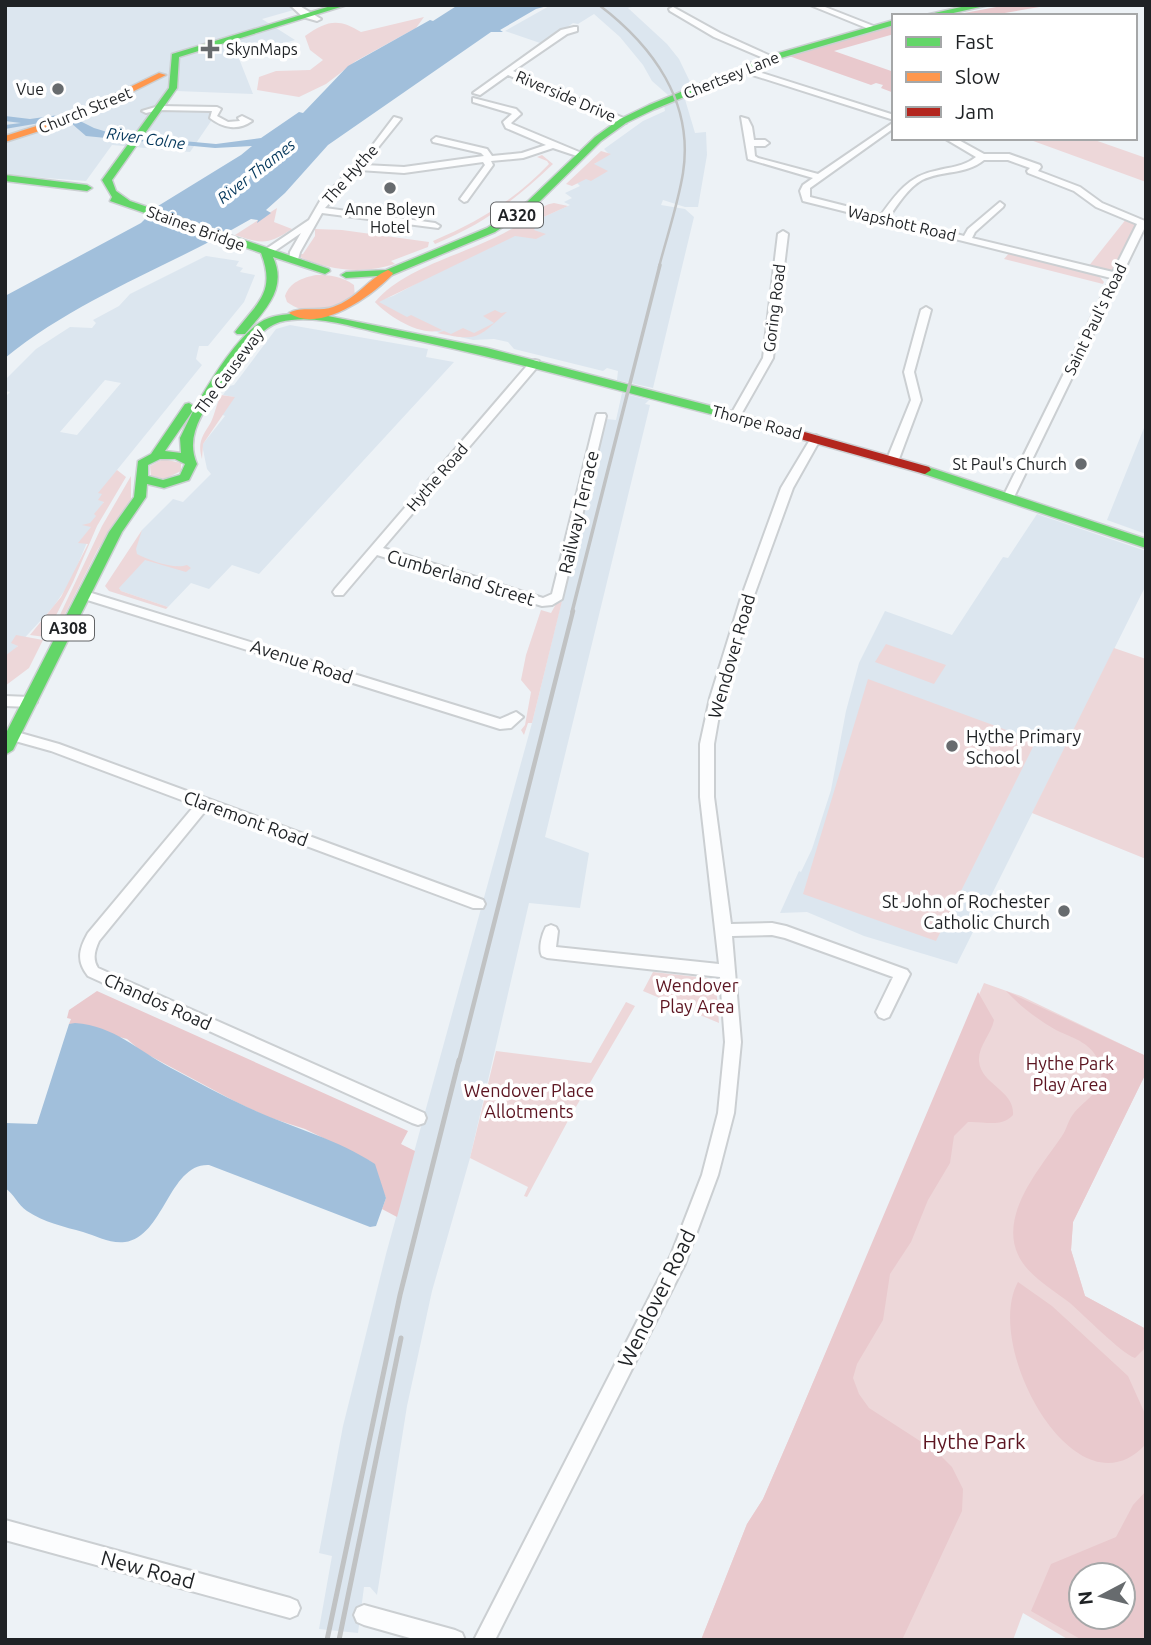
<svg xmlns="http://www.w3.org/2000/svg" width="1151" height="1645" font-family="Ubuntu,sans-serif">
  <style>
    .built { fill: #dce6ef; fill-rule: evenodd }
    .green { fill: #edd7d9; fill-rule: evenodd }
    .forest { fill: #e9c9cd; fill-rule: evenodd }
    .water { fill: #a1bfdb }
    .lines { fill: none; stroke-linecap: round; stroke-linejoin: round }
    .street-casing { stroke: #cbcfd2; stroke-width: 4 }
    .fast-casing { stroke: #cbcfd2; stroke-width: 3 }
    .slow-casing { stroke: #cbcfd2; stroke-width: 3 }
    .jam-casing { stroke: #cbcfd2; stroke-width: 3 }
    .street { fill: #fcfdfe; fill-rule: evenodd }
    .fast { fill: #63d668; fill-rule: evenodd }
    .slow { fill: #ff974d; fill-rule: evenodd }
    .jam { fill: #b3261e; fill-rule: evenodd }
    .rail-far3 { stroke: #c0c2c3; stroke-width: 2.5 }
    .rail-far2 { stroke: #c0c2c3; stroke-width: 3.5 }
    .rail-far1 { stroke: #c0c2c3; stroke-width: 4.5 }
    .rail { stroke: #c0c2c3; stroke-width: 5 }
    .poi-dot { fill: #676b6e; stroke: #fff; stroke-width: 2.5 }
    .labels { text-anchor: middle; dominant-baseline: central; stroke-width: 7; stroke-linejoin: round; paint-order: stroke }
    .far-poi-label { font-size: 16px; fill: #1f2225; stroke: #fff; text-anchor: end }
    .far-street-label { font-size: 16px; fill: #1f2225; stroke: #fff }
    .far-water-label { font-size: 16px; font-style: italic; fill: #05385c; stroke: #fff }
    .shield { fill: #fff; stroke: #626466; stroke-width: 2 }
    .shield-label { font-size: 16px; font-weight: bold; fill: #1f2225 }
    .street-label { font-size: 18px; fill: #1f2225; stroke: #fff }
    .poi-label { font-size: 18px; fill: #1f2225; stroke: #fff; text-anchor: start }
    .park-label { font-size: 18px; fill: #5c1521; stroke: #fff }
    .near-street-label { font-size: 21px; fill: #1f2225; stroke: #fff }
    .near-park-label { font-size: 21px; fill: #5c1521; stroke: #fff }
  </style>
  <rect width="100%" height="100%" fill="#edf2f6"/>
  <path class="built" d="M5 5H311L262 19 295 40 238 56 253 94 176 91 166 106 220 108 190 152 112 145 86 181 5 175Z
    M551 5H640L628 8 667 44 679 59 692 86 668 95 652 81 643 65 620 37 594 14 578 24 573 23 543 44 505 31Z
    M684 96 695 133 706 132 707 155 698 207H685L663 200 661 205 685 209 694 217 653 388 617 380 618 371 607 368 603 371 514 349 508 342 494 339 473 340 412 326 391 315 375 302 393 296 528 224 570 205 564 202 572 198 565 193 580 186 577 183 594 164 609 154 604 149 643 121 665 111 664 105Z
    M206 256 239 261 236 266 243 268 240 272 255 275 244 302 208 346H199L196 359 202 365 117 470 71 581 54 606 18 645 5 669V397L10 392 5 391V380L36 349 70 327 92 328 96 323 93 320 119 306 130 294ZM105 380 121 383 77 435 60 432Z
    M290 325 428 349 426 357 454 362 259 574 232 565 209 589 191 583 168 607 121 591 117 585 142 530 173 499 183 502 211 474 207 469 202 445 225 416 221 414 234 397 223 395 229 386 234 385 276 329Z
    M622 393 649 400 645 404 650 405 545 837 589 853 580 908 529 903 470 1158 432 1291 407 1406 377 1595 370 1587H364L358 1633 319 1629 332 1556 319 1553 343 1426 386 1254 532 723 606 419 616 420Z
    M1146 423V534L1107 520Z
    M1037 514 1146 551V585L957 964 864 936 807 912 780 913 799 871 801 872 812 849 831 790 846 711 859 663 885 611 952 635 1003 557 1008 558Z"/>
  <path class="green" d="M424 17 416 28 356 61 326 84 299 97 257 90 259 77 276 71 310 70 323 60 310 50 305 36C327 20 339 18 361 32Z
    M1025 138H1089L1146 158V182Z
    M601 151 611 154 594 164 608 171 591 181 586 179 572 186 566 184Z
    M542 155 553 164C515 200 484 224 435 244L433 241C478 222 515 200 549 164L547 161 537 157Z
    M554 203 568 206 528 224 535 228 534 230 546 234 536 239 515 236 379 302 407 317 411 315 442 330C421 337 389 317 375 302 406 265 470 254 513 228 526 220 539 205 554 203Z
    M277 208 274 222 292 229C268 245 262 244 235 235Z
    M1127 218 1138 224 1116 268 1110 271 1088 267Z
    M315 229 342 230 429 242 428 247 391 261 395 264C364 274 329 271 300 257L298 254H303L315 236Z
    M1010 252 1098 275 1104 282 1103 284 1004 259Z
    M316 275C330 275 342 276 354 285L355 297C333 309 311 319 287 302L285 296C290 282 302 278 316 275Z
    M495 310 501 313 507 312C477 338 479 342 437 333L444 331 451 334 463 328 474 333 494 323 483 316Z
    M221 395 235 397 203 444 202 459C197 441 203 436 211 422 214 416 217 403 221 395Z
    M163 459 181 463V471L165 479 151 476 150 466Z
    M117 470 126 477 97 526 73 582 45 637 30 635 61 597 88 544 78 543 91 527 82 525 90 523 96 516 94 514 104 502 98 500 102 494 98 493Z
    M131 476V499L98 549 64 616 59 617 102 526Z
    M142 530 136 549 137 554C149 560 174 570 187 565L191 568 186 572 145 560 119 588 121 591 168 607 166 609 109 591 105 586Z
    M562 601 532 723H528L524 735 521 730 525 725 531 692 521 680 526 655 541 610 551 613 556 604Z
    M16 635 43 640 29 668 5 686V656L18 646 11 643Z
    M886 644 946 665 934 684 875 662Z
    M1114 648 1146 659V859L1032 813Z
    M868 679 1036 741 936 941 803 894Z
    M653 972 707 978 716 985 719 1023 643 991Z
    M984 983 1021 996 1146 1056V1073L1073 1222 1071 1250 1085 1296 1146 1329V1640H1069L1023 1613 1013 1640H701L747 1524 763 1499 792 1432ZM1081 1575H1123V1617H1081Z
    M626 1002 635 1006 570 1117 527 1197 524 1196 528 1187 470 1158 496 1051 591 1063Z"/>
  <path class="forest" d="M1007 5H1051L987 16H948Z
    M894 26V34L834 51 894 72V93L881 88 883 85 876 83 871 85 789 56Z
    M97 991 408 1131 401 1144 415 1151 397 1217 382 1209 386 1198 370 1161 305 1129 268 1117 236 1102 141 1051 127 1039 69 1024 71 1019 67 1018 69 1010Z
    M1006 991 1146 1056V1073L1073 1222 1071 1250 1085 1296 1146 1329V1347L1135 1358C1121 1353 1085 1316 1070 1303 1056 1292 1036 1280 1025 1266 991 1223 1039 1170 1062 1136 1067 1129 1068 1120 1074 1113 1087 1097 1107 1090 1100 1065 1093 1043 1075 1039 1056 1030 1038 1020 1019 1005 1006 991Z
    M978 992 994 1020C991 1035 978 1046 979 1061 981 1085 1015 1090 1013 1115 1001 1128 984 1121 968 1122L954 1136 950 1163 928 1200 911 1242 890 1274 883 1320 857 1364 853 1378 859 1394 869 1408 937 1452 952 1467 963 1489 962 1511 902 1640H701L747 1524 763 1499 792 1432Z
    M1018 1282 1052 1306 1128 1376 1146 1416V1444C1077 1520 982 1347 1018 1282Z
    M1146 1491V1640H1082L1031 1611 1051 1564 1116 1537 1133 1505ZM1081 1575H1123V1617H1081Z"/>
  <path class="water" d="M458 5H551L536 9 500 30 503 32H491L328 145 285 193 266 210 271 213 257 223 258 220 251 219C167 268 80 297 5 358V296L141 223 158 206 241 155 252 146 215 148 106 138 86 136 71 123 57 120 5 129V125L21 123 5 121V116L30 119 66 114 94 128 117 135 216 144 261 138 299 112 303 113 348 66 430 20 433 21Z
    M75 1023C115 1026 137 1050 171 1068 196 1081 221 1095 247 1107 289 1127 336 1138 375 1164L386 1198 376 1226 370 1227 209 1165C169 1163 164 1237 125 1242 111 1244 96 1236 83 1232 65 1227 43 1222 27 1211 18 1205 14 1194 5 1188V1123L37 1124 69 1024Z"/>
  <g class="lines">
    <defs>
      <path id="street" d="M290 5H298L321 19 317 21 303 17Z
        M810 5H820L876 27 869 29Z
        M673 7 720 33 775 58 768 60 714 37 670 11 669 9Z
        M574 27H577V31L567 34 513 71 626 119V123H620L508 75 480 95 473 93 561 30Z
        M743 67 894 115V120L740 71 739 69Z
        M473 98 516 109 521 114 511 123 512 124 584 154 580 157 553 148 523 158 491 161 493 165 467 201 464 202 460 199 485 165 483 162 404 173 359 170 325 208 435 223 440 226 438 228 322 213 300 252 297 263 289 261 290 252 301 233 269 255H263V251L309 220 320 201 366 154 394 117 401 119 364 165 404 167 484 156 481 153 433 142 432 140 436 137 487 149 492 156 522 153 546 145 506 128 503 122 512 114 510 113 473 102Z
        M159 106 217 107 221 109 217 116 228 122 240 121 238 118 242 116 252 121C238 131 223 128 210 118L212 111 159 110 146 113 142 111Z
        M741 117 748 119 752 127 754 140H765L769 143 765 146H754L755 156 758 158 818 174 894 122V128L810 188V197L881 215C896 194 909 176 935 171 949 167 964 167 976 157L944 138H955L984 154H1009L1040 165 1041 167 1038 171 1080 187 1102 203 1145 221 1146 225 1013 499 1009 500 1003 497 1111 278 803 201 800 191 803 185 813 178 748 159ZM984 160H1008L1030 168 1027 171 1028 173 1074 191 1096 207 1137 224 1113 272 972 238 975 232 1003 207 1004 205 1000 202 968 229 964 236 889 217C898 204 908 188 922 180 942 170 966 175 984 160Z
        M783 231 788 234 773 358 739 418H731L730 416 763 358 778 234Z
        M926 307 931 310 914 372 921 400 899 459 893 462 887 459 911 400 904 372 921 310Z
        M535 360 539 361V365L383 548 543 598 552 594 596 416 597 414H605L606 416 562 599 552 605 542 606 377 555 343 595H335L333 592 335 589 531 361Z
        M816 435 821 438 793 488 752 601 722 698 714 744V797L731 924 772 923 786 926 907 970 910 974 889 1017 884 1019 879 1017 876 1012 893 977 785 938 772 935 732 936 741 1042 734 1113 718 1175 685 1264 495 1640H474L671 1255 702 1175 718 1113 725 1042 720 977 547 958 542 956C538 949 542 934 546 927L551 925 556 927 558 931 556 947 719 964 700 797V744L710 698 740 601 781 488 811 438Z
        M85 591 500 719 516 712 523 717 511 728 500 729 81 598 79 595Z
        M5 696 30 697 37 702 30 707 5 706Z
        M13 731 59 744 483 900 485 904 483 908H473L207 809 99 941C95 950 92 959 98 968L424 1113 426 1118 424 1123 418 1125 412 1123 88 976C76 961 79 949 88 933L195 805 51 751 8 739 6 736Z
        M5 1520 290 1598 297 1601 300 1608 297 1615 290 1618 5 1540Z
        M364 1605 455 1630 462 1633 465 1640H417L364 1625 357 1622 354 1615 357 1608Z"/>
      <path id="fast" d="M334 5H347L179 57 177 88 112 180 116 191 130 201 329 269 330 271 325 274 273 257C288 289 264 311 245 334H237L235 332C258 302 276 292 261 253L110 201 112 197 102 180 169 88 172 54Z
        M970 5H989L940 16H921Z
        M894 20V25L774 60 655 109 626 123 601 141 535 206 495 232 392 275 346 278 341 275 346 272 386 270 487 228 527 202 595 137 620 119 649 105 768 56Z
        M5 175 87 185 92 188 87 191 5 181Z
        M313 313 487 348 734 412 736 415 730 419C616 390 504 358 390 335 355 328 315 313 280 322 255 329 230 371 216 391 202 414 185 437 197 464L189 480 164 488 147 484 146 497 122 532 13 750 5 755V735L109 532 134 497 138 461 151 454 185 404 189 403 195 407C210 382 238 334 264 320 279 313 297 314 313 313ZM194 409 180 438 181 453 165 451ZM160 459H175L185 464 180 475 163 480 148 476V465Z
        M925 466 1146 539V548L921 473V467Z"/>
      <path id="slow" d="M159 73 166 75 80 118 5 142V136L74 114Z
        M388 270 393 273 392 275C371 296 320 334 289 313 300 306 320 312 333 307 357 299 369 278 388 270Z"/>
      <path id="jam" d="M730 411 929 467 931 470 925 474 921 473 726 418 724 415Z"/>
    </defs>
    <use href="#street" class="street-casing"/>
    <use href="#fast" class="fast-casing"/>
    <use href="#slow" class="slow-casing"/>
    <use href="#jam" class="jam-casing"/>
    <use href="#street" class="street"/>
    <use href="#fast" class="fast"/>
    <use href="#slow" class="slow"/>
    <use href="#jam" class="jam"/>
    <path class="rail-far3" d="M599 5C653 46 694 102 683 173 678 204 667 236 659 267"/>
    <path class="rail-far2" d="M572 612 660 265"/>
    <path class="rail-far1" d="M459 1062 573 611"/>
    <path class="rail" d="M327 1640 400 1295 459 1060
      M339 1640 401 1338"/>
  </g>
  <g class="poi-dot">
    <path d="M206.5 38.5h7v7h7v7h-7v7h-7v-7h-7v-7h7z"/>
    <circle cx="58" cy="89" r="7"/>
    <circle cx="390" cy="188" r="7"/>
    <circle cx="1081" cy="464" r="7"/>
    <circle cx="952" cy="746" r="7"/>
    <circle cx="1064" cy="911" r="7"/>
  </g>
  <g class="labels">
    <g class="far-poi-label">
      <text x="226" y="49" text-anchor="start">SkynMaps</text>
      <text x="44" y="89">Vue</text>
      <text x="390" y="209" text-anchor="middle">Anne Boleyn<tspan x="390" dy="18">Hotel</tspan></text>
      <text x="1067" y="464">St Paul's Church</text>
    </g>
    <g class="far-street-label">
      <text transform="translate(731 75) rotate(-22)">Chertsey Lane</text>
      <text transform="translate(566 96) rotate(23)">Riverside Drive</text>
      <text transform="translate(85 110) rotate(-22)">Church Street</text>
      <text transform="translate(350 174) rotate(-48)">The Hythe</text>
      <text transform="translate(902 223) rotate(13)">Wapshott Road</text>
      <text transform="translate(196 228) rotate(20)">Staines Bridge</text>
      <text transform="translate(774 308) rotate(-83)">Goring Road</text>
      <text transform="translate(1095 319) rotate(-64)">Saint Paul's Road</text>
      <text transform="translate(229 371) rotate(-53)">The Causeway</text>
      <text transform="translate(757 422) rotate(15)">Thorpe Road</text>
      <text transform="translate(437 477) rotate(-49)">Hythe Road</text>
    </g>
    <g class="far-water-label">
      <text transform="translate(146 138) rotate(8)">River Colne</text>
      <text transform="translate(256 171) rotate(-38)">River Thames</text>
    </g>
    <g class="shield">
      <rect x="491" y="202.5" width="52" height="25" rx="5"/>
      <rect x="42" y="615.5" width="52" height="25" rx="5"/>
    </g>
    <g class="shield-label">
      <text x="517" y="215">A320</text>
      <text x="68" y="628">A308</text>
    </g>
    <g class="street-label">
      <text transform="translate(578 512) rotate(-77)">Railway Terrace</text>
      <text transform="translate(461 577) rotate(17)">Cumberland Street</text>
      <text transform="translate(731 656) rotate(-74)">Wendover Road</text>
      <text transform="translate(302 661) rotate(18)">Avenue Road</text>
      <text transform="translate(246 818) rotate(20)">Claremont Road</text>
      <text transform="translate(158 1001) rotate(24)">Chandos Road</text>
    </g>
    <g class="poi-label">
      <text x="966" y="736">Hythe Primary<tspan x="966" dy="21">School</tspan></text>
      <text x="1050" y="901" text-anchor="end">St John of Rochester<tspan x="1050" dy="21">Catholic Church</tspan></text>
    </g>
    <g class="park-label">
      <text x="697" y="985">Wendover<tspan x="697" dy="21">Play Area</tspan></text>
      <text x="1070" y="1063">Hythe Park<tspan x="1070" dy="21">Play Area</tspan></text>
      <text x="529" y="1090">Wendover Place<tspan x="529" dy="21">Allotments</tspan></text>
    </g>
    <g class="near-street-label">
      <text transform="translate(656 1298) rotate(-64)">Wendover Road</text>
      <text transform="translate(148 1569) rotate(15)">New Road</text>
    </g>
    <g class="near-park-label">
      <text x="974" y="1441">Hythe Park</text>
    </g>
  </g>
  <rect width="1151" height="1645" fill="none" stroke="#1f2225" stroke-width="14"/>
  <rect x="892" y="14" width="245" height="126" fill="#ffffff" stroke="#a5a7a8" stroke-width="2"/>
  <rect x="906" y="37" width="35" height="10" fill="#63d668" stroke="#a5a7a8" stroke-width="2"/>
  <text x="955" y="49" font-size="21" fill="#1f2225">Fast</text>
  <rect x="906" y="72" width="35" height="10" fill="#ff974d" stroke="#a5a7a8" stroke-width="2"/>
  <text x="955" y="84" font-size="21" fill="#1f2225">Slow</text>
  <rect x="906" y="107" width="35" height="10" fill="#b3261e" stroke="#a5a7a8" stroke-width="2"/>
  <text x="955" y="119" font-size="21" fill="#1f2225">Jam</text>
  <g transform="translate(1102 1596) rotate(263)"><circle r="33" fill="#ffffff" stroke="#a5a7a8" stroke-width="2"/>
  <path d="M0-5L12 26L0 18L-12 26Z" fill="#676b6e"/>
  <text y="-10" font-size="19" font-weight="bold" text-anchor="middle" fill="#1f2225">N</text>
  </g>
</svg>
